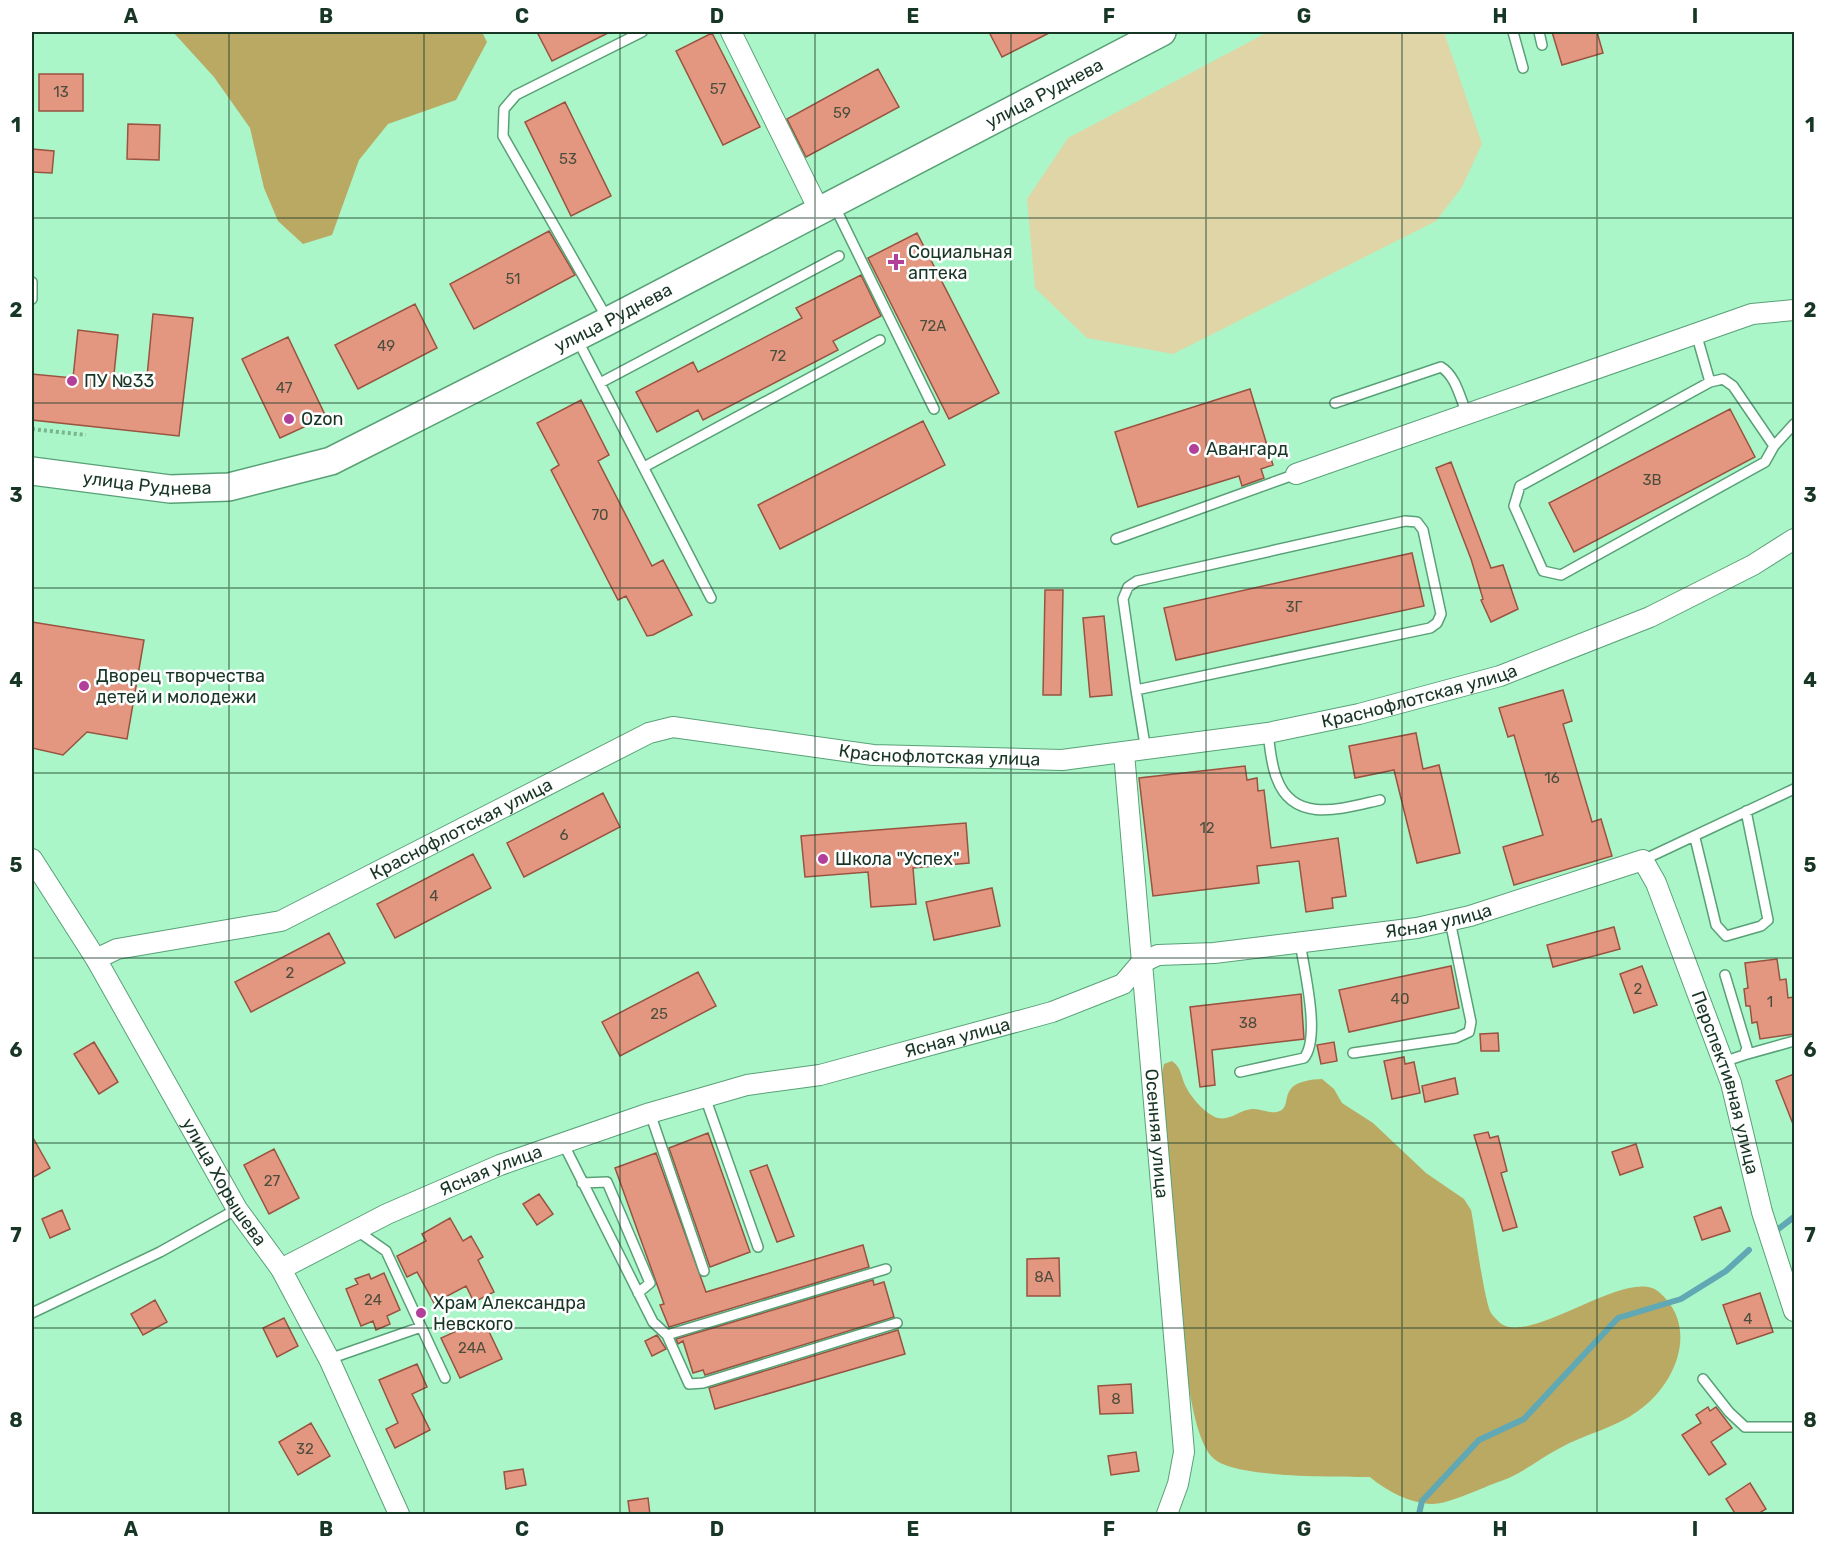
<svg xmlns="http://www.w3.org/2000/svg" width="1826" height="1546" font-family="Rubik,sans-serif">
  <style>
    .green { fill: #dfd5a7 }
    .forest { fill: #b9a963 }
    .lines { fill: none; stroke-linecap: round; stroke-linejoin: round }
    .stream { stroke: #60a8b4; stroke-width: 6 }
    .building { fill: #e39781; stroke: #995340; stroke-width: 1.5 }
    .service-casing { stroke: #58a177; stroke-width: 12 }
    .minor-casing { stroke: #58a177; stroke-width: 22 }
    .secondary-casing { stroke: #58a177; stroke-width: 30 }
    .path { stroke: #79b591; stroke-width: 4; stroke-dasharray: 3 3; stroke-linecap: butt }
    .service { stroke: #fff; stroke-width: 9 }
    .minor { stroke: #fff; stroke-width: 20 }
    .secondary { stroke: #fff; stroke-width: 27 }
    .grid { fill: none; stroke: #183625; stroke-width: 1.5; stroke-opacity: 0.55 }
    .poi-dot { fill: #b2409a; stroke: #fff; stroke-width: 2 }
    .labels { text-anchor: middle; dominant-baseline: central; stroke-width: 5; stroke-linejoin: round; paint-order: stroke }
    .number-label { font-size: 15px; fill: #4b4e3c }
    .street-label { font-size: 18px; fill: #183625; stroke: #fff }
    .poi-label { font-size: 18px; fill: #183625; stroke: #fff; text-anchor: start }
    .neatline { fill: none; stroke: #183625; stroke-width: 2 }
    .grid-label { font-size: 20px; text-anchor: middle; font-weight: bold; fill: #183625 }
  </style>
  <rect width="100%" height="100%" fill="#abf6c8"/>
  <path class="green" d="M1268 32H1444L1482 144 1462 187 1436 221 1173 354 1087 338 1035 288 1027 199 1068 138Z"/>
  <path class="forest" d="M173 32H482L487 42 456 100 388 124 359 160 332 235 303 244 278 221 264 188 250 128 214 77Z
    M1172 1061C1181 1067 1181 1076 1185 1085 1190 1096 1202 1110 1213 1116 1228 1124 1238 1110 1252 1109 1261 1108 1270 1115 1280 1111 1294 1105 1274 1081 1322 1079L1334 1089 1342 1103 1373 1123 1426 1173 1464 1199 1471 1210C1475 1228 1484 1301 1491 1313 1493 1316 1497 1320 1500 1323 1531 1347 1628 1265 1659 1292 1700 1327 1676 1385 1638 1411 1615 1428 1585 1434 1560 1448 1539 1459 1523 1473 1501 1481 1483 1487 1450 1504 1432 1504 1411 1504 1385 1490 1370 1477 1339 1476 1234 1479 1213 1458 1184 1429 1181 1298 1177 1254 1171 1196 1166 1139 1160 1081L1164 1064Z"/>
  <g class="lines">
    <path class="stream" d="M1773 1233 1794 1217
      M1419 1514 1422 1501 1479 1440 1524 1419 1618 1318 1681 1299 1726 1271 1749 1250"/>
  </g>
  <path class="building" d="M537 32H610L552 61Z
    M989 32H1051L1002 57Z
    M1552 32H1597L1603 53 1562 65Z
    M712 33 760 127 723 145 676 51Z
    M878 69 899 107 806 157 787 119Z
    M39 74H83V111H39Z
    M565 102 611 196 571 216 525 122Z
    M128 124 160 125 159 160 127 159Z
    M32 149 54 151 52 173 32 172Z
    M549 231 575 275 474 329 450 284Z
    M917 233 999 393 949 419 868 258Z
    M861 275 881 316 833 341 838 350 703 420 698 410 657 432 636 392 693 362 698 372 802 318 796 308Z
    M415 304 437 348 358 389 335 345Z
    M153 314 193 318 179 436 32 420V374L73 378 78 330 118 335 113 384 146 387Z
    M288 337 326 417 280 438 242 359Z
    M1250 389 1273 465 1261 469 1264 478 1242 486 1239 476 1138 507 1115 432Z
    M581 400 609 455 598 461 652 566 663 560 692 615 653 635 647 636 626 596 618 600 551 470 559 465 537 423Z
    M1730 409 1755 457 1574 552 1549 503Z
    M923 421 945 465 780 549 758 505Z
    M1451 462 1491 568 1503 565 1518 609 1491 622 1481 600 1483 599 1471 559 1436 468Z
    M1412 553 1424 606 1176 660 1164 608Z
    M1045 590H1063L1061 695H1043Z
    M1104 616 1112 695 1090 697 1083 618Z
    M32 622 144 640 127 739 87 732 63 755 32 748Z
    M1563 690 1572 721 1563 724 1592 822 1601 819 1612 856 1514 885 1503 847 1543 835 1514 735 1508 737 1499 708Z
    M1416 733 1423 769 1439 765 1460 853 1417 863 1394 770 1355 778 1349 746Z
    M1245 766 1247 780 1257 778 1258 791 1264 790 1271 848 1338 838 1346 896 1332 898 1333 908 1306 912 1299 861 1257 866 1259 883 1153 896 1139 778Z
    M603 793 620 827 524 877 507 843Z
    M966 823 969 863 913 868 916 904 871 907 868 872 805 877 801 836Z
    M473 854 491 888 395 938 377 904Z
    M992 888 1000 926 934 940 926 902Z
    M1614 927 1620 949 1553 967 1547 945Z
    M329 933 345 963 251 1012 235 982Z
    M1777 959 1780 980 1786 979 1788 998 1794 997V1034L1760 1039 1757 1022 1752 1023 1750 1006H1746L1744 989 1748 988 1745 963Z
    M1451 966 1459 1008 1349 1032 1339 990Z
    M1642 966 1657 1005 1634 1013 1620 974Z
    M698 972 716 1006 620 1056 602 1022Z
    M1301 994 1304 1039 1212 1050 1215 1085 1200 1087 1190 1007Z
    M1498 1033 1499 1051H1481L1480 1034Z
    M94 1042 118 1082 99 1094 74 1054Z
    M1334 1042 1337 1061 1321 1064 1317 1045Z
    M1404 1057 1405 1064 1414 1062 1420 1093 1392 1099 1384 1061Z
    M1794 1074V1124H1793L1776 1081Z
    M1455 1078 1458 1094 1425 1102 1422 1086Z
    M1488 1132 1490 1138 1498 1136 1507 1171 1501 1173 1517 1227 1503 1231 1474 1135Z
    M708 1133 750 1252 710 1267 669 1148Z
    M32 1136 50 1168 32 1178Z
    M1636 1144 1643 1167 1620 1175 1612 1152Z
    M274 1149 299 1198 269 1214 244 1165Z
    M656 1153 706 1292 863 1245 869 1267 669 1327 660 1305 664 1304 615 1168Z
    M767 1165 794 1236 777 1242 750 1171Z
    M539 1194 553 1214 537 1225 523 1204Z
    M1721 1207 1730 1231 1702 1240 1694 1217Z
    M62 1210 70 1229 50 1238 42 1219Z
    M450 1218 463 1241 471 1236 483 1257 478 1260 494 1292 474 1302 466 1286 434 1303 417 1272 407 1277 397 1256 426 1241 422 1234Z
    M1059 1258 1060 1296H1027V1259Z
    M384 1273 400 1310 387 1316 390 1324 376 1330 373 1321 361 1326 346 1289 358 1284 355 1279 369 1274 371 1279Z
    M873 1280 874 1285 884 1282 894 1317 705 1375 703 1370 693 1373 683 1341 678 1344 676 1339Z
    M1760 1293 1773 1332 1737 1344 1723 1305Z
    M155 1300 167 1322 143 1335 131 1314Z
    M284 1318 298 1346 277 1357 263 1328Z
    M483 1319 502 1359 460 1378 441 1338Z
    M898 1330 905 1354 715 1409 709 1388Z
    M657 1335 666 1349 652 1356 645 1341Z
    M417 1364 427 1387 412 1394 430 1430 395 1448 386 1429 398 1423 379 1380Z
    M1131 1384 1133 1413 1100 1414 1098 1386Z
    M1708 1407 1710 1411 1716 1407 1732 1428 1711 1442 1726 1464 1709 1475 1682 1435 1701 1423 1696 1415Z
    M311 1423 330 1456 298 1475 279 1442Z
    M1136 1452 1139 1471 1111 1475 1108 1456Z
    M523 1469 526 1485 506 1489 504 1472Z
    M1750 1483 1766 1509 1756 1515H1736L1726 1499Z
    M648 1498 650 1515H630L628 1501Z"/>
  <g class="lines">
    <defs>
      <path id="service" d="M1513 32 1523 68
        M1539 32 1542 45
        M834 205 934 409
        M32 282V299
        M607 318 503 136 504 109 516 95 642 32
        M1696 333 1710 382 1723 379 1733 386 1774 446 1765 462 1561 575 1543 571 1514 506 1520 486 1710 382
        M577 339 711 598
        M600 383 839 256
        M1335 403 1441 367C1456 376 1460 398 1467 414
        M1774 446 1794 424
        M644 467 880 340
        M1116 539 1296 474
        M1136 690 1123 599 1128 587 1137 581 1405 521 1417 522 1423 530 1441 614 1437 623 1430 628 1136 690 1146 751
        M1268 733C1270 748 1271 765 1277 779 1294 825 1344 808 1380 800
        M1695 838 1716 925 1726 936 1761 926 1768 920 1746 811
        M1643 860 1794 789
        M1353 1053 1456 1038 1469 1032 1471 1022 1450 921
        M1744 1055 1794 1041
        M1723 1062 1744 1055 1747 1048 1725 975
        M1240 1072 1304 1058C1321 1037 1304 970 1300 942
        M705 1097 758 1247
        M650 1113 704 1271
        M564 1145 653 1322 667 1335 689 1384 703 1383 897 1323
        M582 1183 607 1182 650 1283 638 1293
        M356 1230 386 1251 445 1378
        M32 1313 160 1252 237 1209
        M667 1335 886 1269
        M329 1359 421 1327
        M1703 1379 1729 1412 1745 1427H1794"/>
      <g id="minor">
        <path d="M731 32 819 210"/>
        <path d="M1296 474 1752 314 1794 310"/>
        <path id="s1" d="M1124 753 1184 1452 1178 1484 1167 1514"/>
        <path id="s2" d="M32 859 96 959 237 1209 281 1269 329 1359 399 1514"/>
        <path id="s3" d="M96 959 117 949 281 921 649 733 673 727 873 755 1062 760 1268 733 1359 714 1500 676 1650 617 1753 565 1794 539"/>
        <path id="s4" d="M281 1269 387 1214 500 1165 650 1113 747 1085 820 1075 1052 1012 1123 984 1141 963 1158 955 1214 953 1417 928 1470 916 1643 860 1656 883 1731 1083 1762 1212 1794 1311"/>
      </g>
      <g id="secondary">
        <path id="s5" d="M32 471 170 489 229 487 331 461 608 321 1162 32"/>
      </g>
    </defs>
    <use href="#service" class="service-casing"/>
    <use href="#minor" class="minor-casing"/>
    <use href="#secondary" class="secondary-casing"/>
    <path class="path" d="M32 429 86 435"/>
    <use href="#service" class="service"/>
    <use href="#minor" class="minor"/>
    <use href="#secondary" class="secondary"/>
  </g>
  <path class="grid" d="M229 32V1514M424 32V1514M620 32V1514M815 32V1514M1011 32V1514M1206 32V1514M1402 32V1514M1597 32V1514M32 218H1794M32 403H1794M32 588H1794M32 773H1794M32 958H1794M32 1143H1794M32 1328H1794"/>
  <g class="poi-dot">
    <path d="M893 253h6v6h6v6h-6v6h-6v-6h-6v-6h6z"/>
    <circle cx="72" cy="381" r="6"/>
    <circle cx="289" cy="419" r="6"/>
    <circle cx="1194" cy="449" r="6"/>
    <circle cx="84" cy="686" r="6"/>
    <circle cx="823" cy="859" r="6"/>
    <circle cx="421" cy="1313" r="6"/>
  </g>
  <g class="labels">
    <g class="number-label">
      <text x="718" y="89">57</text>
      <text x="61" y="92">13</text>
      <text x="842" y="113">59</text>
      <text x="568" y="159">53</text>
      <text x="513" y="279">51</text>
      <text x="933" y="326">72А</text>
      <text x="386" y="346">49</text>
      <text x="778" y="356">72</text>
      <text x="284" y="388">47</text>
      <text x="1652" y="480">3В</text>
      <text x="600" y="515">70</text>
      <text x="1294" y="607">3Г</text>
      <text x="1552" y="778">16</text>
      <text x="1207" y="828">12</text>
      <text x="564" y="835">6</text>
      <text x="434" y="896">4</text>
      <text x="290" y="973">2</text>
      <text x="1638" y="989">2</text>
      <text x="1400" y="999">40</text>
      <text x="1770" y="1002">1</text>
      <text x="659" y="1014">25</text>
      <text x="1248" y="1023">38</text>
      <text x="272" y="1181">27</text>
      <text x="1044" y="1277">8А</text>
      <text x="373" y="1300">24</text>
      <text x="1748" y="1319">4</text>
      <text x="472" y="1348">24А</text>
      <text x="1116" y="1399">8</text>
      <text x="305" y="1449">32</text>
    </g>
    <g class="street-label">
      <text stroke="none"><textPath href="#s5" startOffset="1106">улица Руднева</textPath></text>
      <text stroke="none"><textPath href="#s5" startOffset="620">улица Руднева</textPath></text>
      <text stroke="none"><textPath href="#s5" startOffset="116">улица Руднева</textPath></text>
      <text stroke="none"><textPath href="#s3" startOffset="1382">Краснофлотская улица</textPath></text>
      <text stroke="none"><textPath href="#s3" startOffset="896">Краснофлотская улица</textPath></text>
      <text stroke="none"><textPath href="#s3" startOffset="392">Краснофлотская улица</textPath></text>
      <text stroke="none"><textPath href="#s4" startOffset="1222">Ясная улица</textPath></text>
      <text stroke="none"><textPath href="#s4" startOffset="718">Ясная улица</textPath></text>
      <text stroke="none"><textPath href="#s4" startOffset="1674">Перспективная улица</textPath></text>
      <text stroke="none"><textPath href="#s1" startOffset="382">Осенняя улица</textPath></text>
      <text stroke="none"><textPath href="#s4" startOffset="232">Ясная улица</textPath></text>
      <text stroke="none"><textPath href="#s2" startOffset="376">улица Хорышева</textPath></text>
    </g>
    <g class="poi-label">
      <text x="908" y="252">Социальная<tspan x="908" dy="21">аптека</tspan></text>
      <text x="84" y="381">ПУ №33</text>
      <text x="301" y="419">Ozon</text>
      <text x="1206" y="449">Авангард</text>
      <text x="96" y="676">Дворец творчества<tspan x="96" dy="21">детей и молодежи</tspan></text>
      <text x="835" y="859">Школа "Успех"</text>
      <text x="433" y="1303">Храм Александра<tspan x="433" dy="21">Невского</tspan></text>
    </g>
  </g>
  <rect width="1826" height="1546" fill="none" stroke="#ffffff" stroke-width="66"/>
  <rect x="33" y="33" width="1760" height="1480" class="neatline"/>
  <g class="grid-label">
    <text x="131" y="23">A</text>
    <text x="326" y="23">B</text>
    <text x="522" y="23">C</text>
    <text x="717" y="23">D</text>
    <text x="913" y="23">E</text>
    <text x="1109" y="23">F</text>
    <text x="1304" y="23">G</text>
    <text x="1500" y="23">H</text>
    <text x="1695" y="23">I</text>
    <text x="16" y="132">1</text>
    <text x="1810" y="132">1</text>
    <text x="16" y="317">2</text>
    <text x="1810" y="317">2</text>
    <text x="16" y="502">3</text>
    <text x="1810" y="502">3</text>
    <text x="16" y="687">4</text>
    <text x="1810" y="687">4</text>
    <text x="16" y="872">5</text>
    <text x="1810" y="872">5</text>
    <text x="16" y="1057">6</text>
    <text x="1810" y="1057">6</text>
    <text x="16" y="1242">7</text>
    <text x="1810" y="1242">7</text>
    <text x="16" y="1427">8</text>
    <text x="1810" y="1427">8</text>
    <text x="131" y="1536">A</text>
    <text x="326" y="1536">B</text>
    <text x="522" y="1536">C</text>
    <text x="717" y="1536">D</text>
    <text x="913" y="1536">E</text>
    <text x="1109" y="1536">F</text>
    <text x="1304" y="1536">G</text>
    <text x="1500" y="1536">H</text>
    <text x="1695" y="1536">I</text>
  </g>
</svg>
